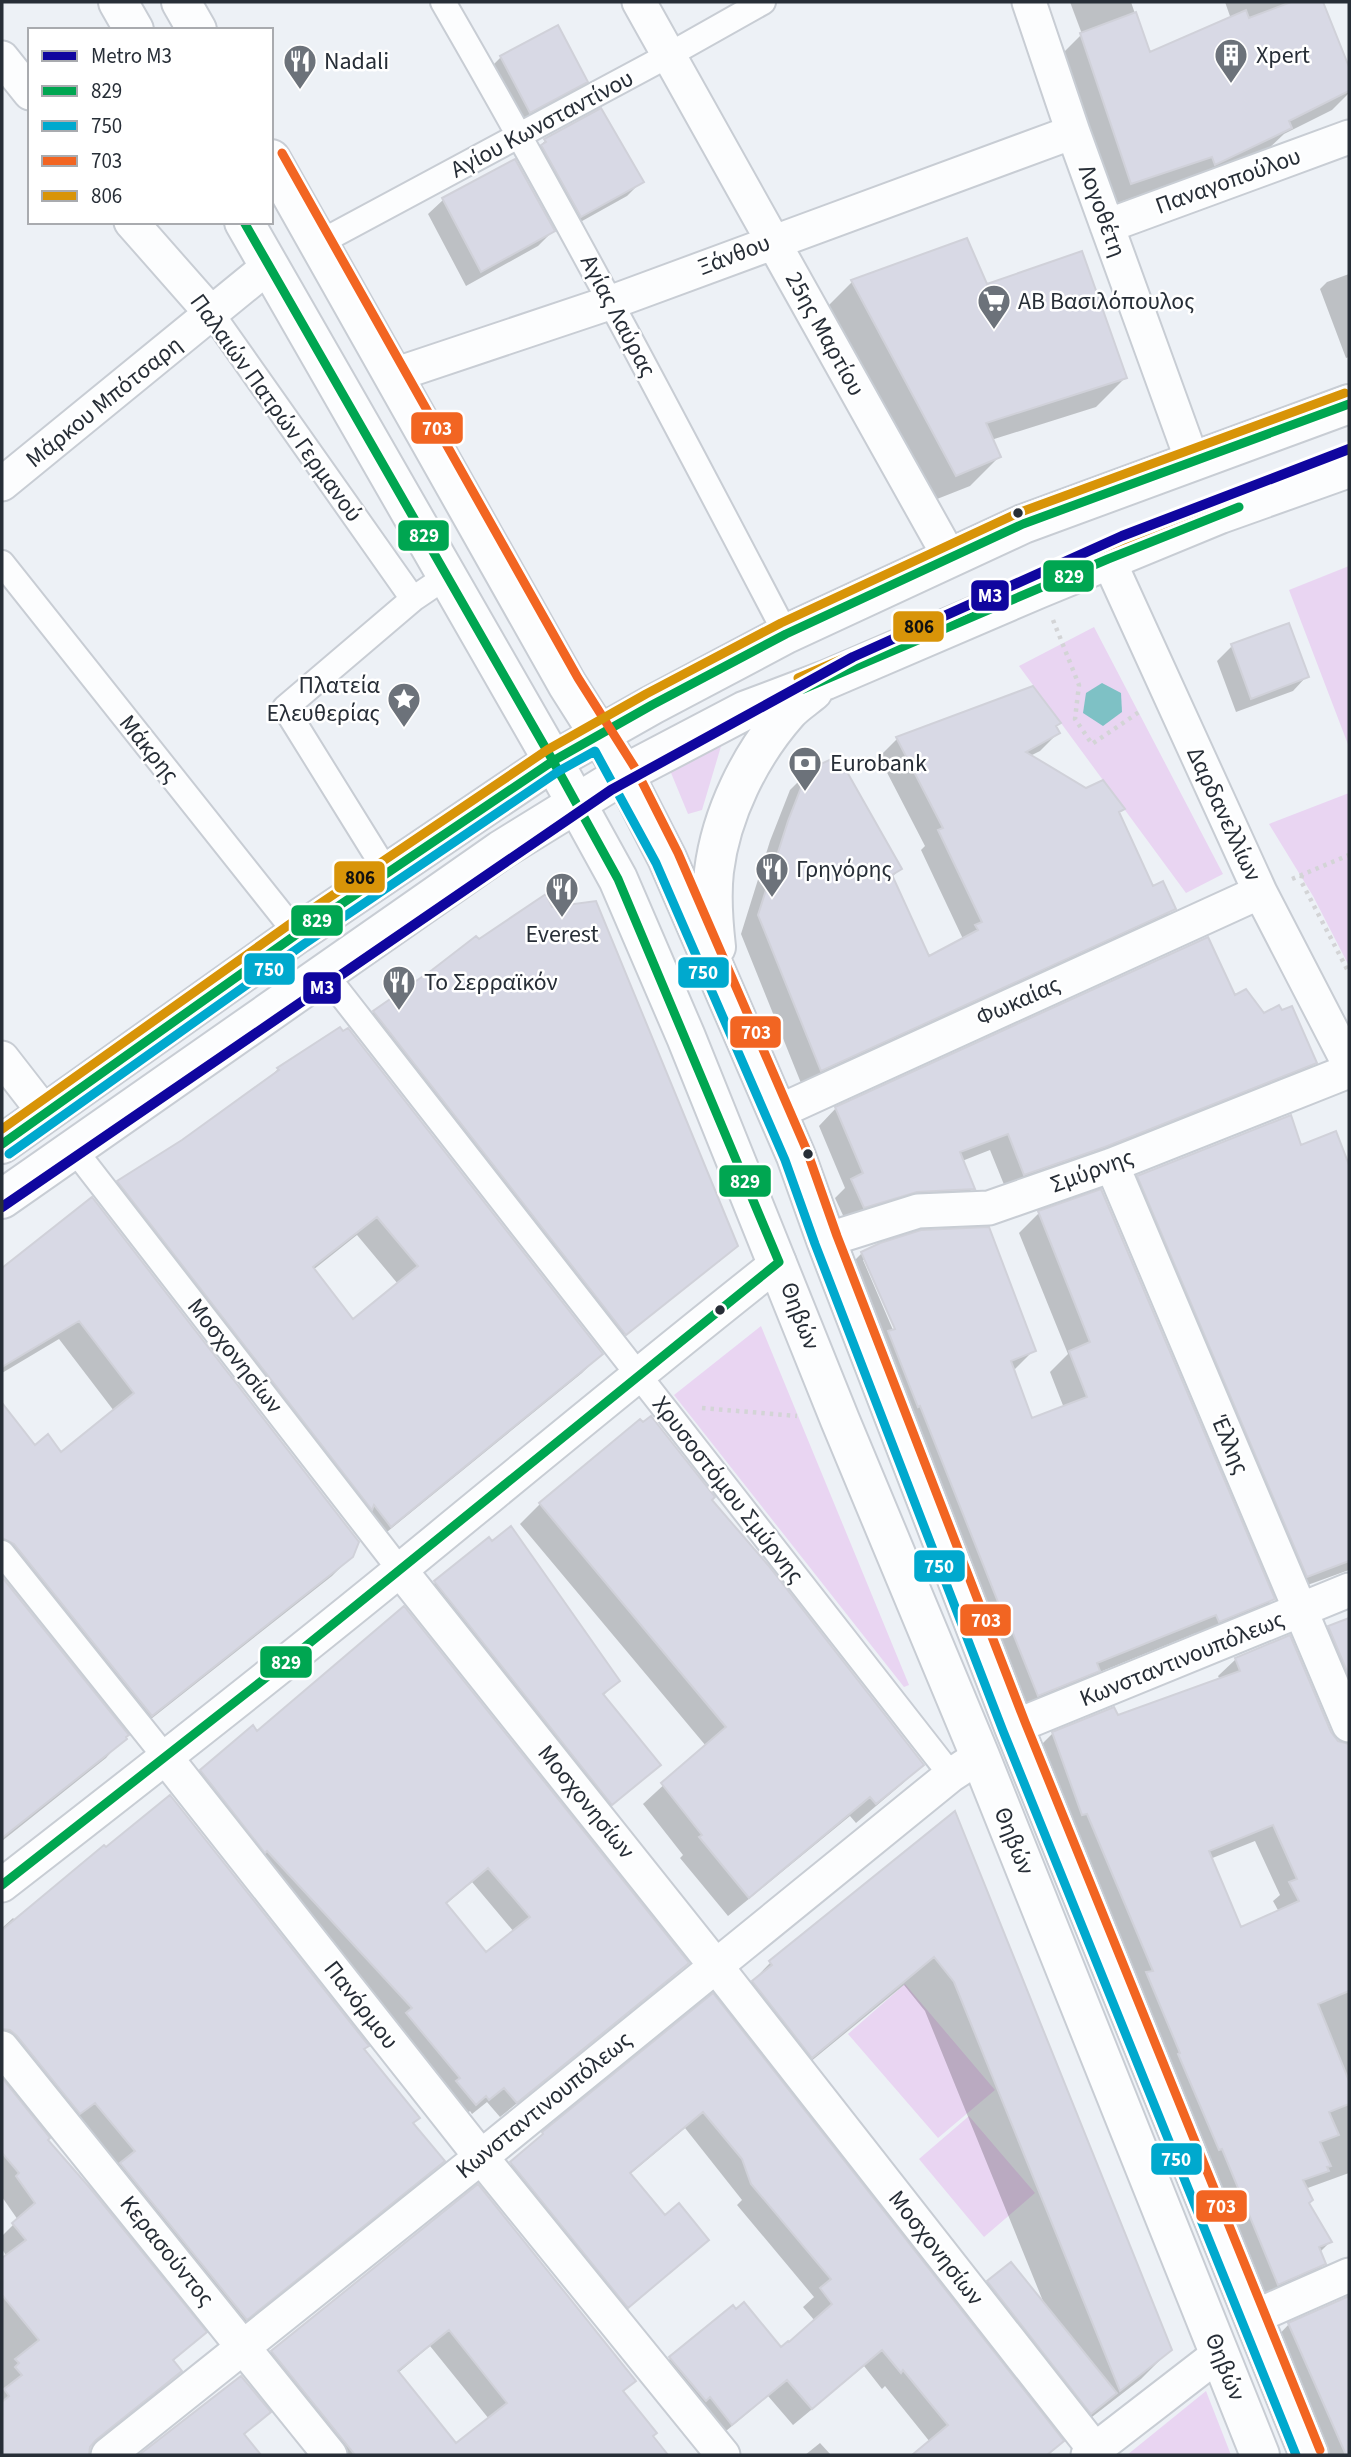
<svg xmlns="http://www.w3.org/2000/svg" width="1351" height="2457" font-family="'Source Sans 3',sans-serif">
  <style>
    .green { fill: #e9d5f2 }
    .water { fill: #7ec1c5 }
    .shadow { fill: #0003; fill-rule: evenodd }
    .building { fill: #d8d9e5; stroke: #d0d1d9; stroke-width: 2; fill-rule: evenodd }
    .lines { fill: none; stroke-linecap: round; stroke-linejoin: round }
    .pedestrian-casing { stroke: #c8cdd4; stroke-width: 28 }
    .minor-casing { stroke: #c8cdd4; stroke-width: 37 }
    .secondary-casing { stroke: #c8cdd4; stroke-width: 42 }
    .path { stroke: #d3d4d6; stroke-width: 4.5; stroke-dasharray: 3.5 5; stroke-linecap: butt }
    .pedestrian { stroke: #fcfdfe; stroke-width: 24 }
    .minor { stroke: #fcfdfe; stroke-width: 33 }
    .secondary { stroke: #fcfdfe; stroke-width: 38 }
    .bus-1-casing { stroke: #fff; stroke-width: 14 }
    .bus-2-casing { stroke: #fff; stroke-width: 14 }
    .bus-3-casing { stroke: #fff; stroke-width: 14 }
    .bus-4-casing { stroke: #fff; stroke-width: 14 }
    .bus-1 { stroke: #00a651; stroke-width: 9 }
    .bus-2 { stroke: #00a9ce; stroke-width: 9 }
    .bus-3 { stroke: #f26522; stroke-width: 9 }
    .bus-4 { stroke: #d89408; stroke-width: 9 }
    .metro-1-casing { stroke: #fff; stroke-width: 16 }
    .metro-1 { stroke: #10069f; stroke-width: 10 }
    .bus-dot { fill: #272e37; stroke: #fff; stroke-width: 2.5 }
    .labels { text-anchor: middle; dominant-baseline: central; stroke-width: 5; stroke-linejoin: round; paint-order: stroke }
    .poi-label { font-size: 24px; fill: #272e37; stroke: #fff; text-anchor: start }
    .street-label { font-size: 24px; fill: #272e37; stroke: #fff }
    .line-badge { stroke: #fff; stroke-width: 2.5 }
    .badge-label { font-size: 19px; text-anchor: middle; font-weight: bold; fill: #fff }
    .pale-badge-label { font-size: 19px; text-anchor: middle; font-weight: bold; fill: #111 }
  </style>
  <rect width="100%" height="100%" fill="#edf1f6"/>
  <path class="green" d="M1349 566V747L1289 590Z
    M1094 627 1223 874 1186 893 1019 666Z
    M722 743 702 810 688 814 669 768Z
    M1349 793V966L1313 896 1269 824Z
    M761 1326 909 1685 904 1687 674 1395Z
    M905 1984 995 2090 938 2138 848 2034Z
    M969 2116 1035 2193 984 2237 919 2159Z
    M1206 2391 1231 2455H1127Z"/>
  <path class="water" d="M1102 683 1121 693 1122 712 1103 726 1083 713 1086 693Z"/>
  <path class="shadow" d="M1070 2H1131L1149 54 1231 19 1225 2H1322L1349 72V93L1332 110 1284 134 1267 150 1109 206 1058 58 1082 34Z
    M501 57 586 81 571 96 515 126 486 72Z
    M601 111 641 182 627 196 566 230 530 155 545 141Z
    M443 200 553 231 538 246 466 286 428 214Z
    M967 240 986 287 1125 378 1096 407 991 440 999 457 970 486 927 503 823 311 852 282Z
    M1349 274V357L1346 358 1320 289 1327 282Z
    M1232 646 1307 676 1293 691 1236 712 1217 661Z
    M1054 727 1058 733 1040 751 1030 756 1122 809 1118 814 1152 888 1173 909 1155 927 803 1088 741 934 770 841 790 790 809 771 900 869 891 878 928 958 963 939 921 850 925 846 879 757 897 739Z
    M433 972 736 1246 719 1262V1259L618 1339 356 1030 374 1012Z
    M1234 997 1264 1015 1315 1063 1298 1080 1007 1192 990 1150 962 1161 972 1189 955 1206 847 1224 835 1198 845 1188 819 1126 836 1108Z
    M339 1030 601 1354 582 1373 371 1545 99 1201 118 1182 182 1142 265 1082 278 1069ZM357 1235 398 1284 353 1321 313 1270Z
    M1300 1147 1345 1160 1349 1159V1570L1291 1591 1122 1193 1138 1177Z
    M92 1199 352 1556 332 1576 132 1734 2 1572V1406L35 1447 61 1454 114 1411 59 1339 2 1373V1271Z
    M1039 1213 1273 1599 1253 1619 1199 1641 1196 1633 1095 1674 1078 1690 1018 1715 842 1273 862 1253 1034 1350 1014 1370 1031 1420 1064 1408 1050 1372 1068 1354 1019 1233ZM863 1260H867L900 1336 896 1337Z
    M640 1421 710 1500 922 1765 902 1784 856 1823 850 1816 728 1916 680 1858 683 1855 643 1804 706 1746 520 1524 540 1504Z
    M489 1540 618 1680 603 1696 659 1764 594 1820 418 1599 435 1583Z
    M2 1579 126 1735 106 1758 2 1841Z
    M1349 1620V1733L1312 1645 1329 1628Z
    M1236 1659 1330 1734 1337 1742 1349 1746V2173L1305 2189 1308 2203 1330 2242 1320 2252 1324 2264 1307 2281 1261 2301 1035 1751 1052 1734 1113 1709 1117 1717 1220 1680 1218 1676ZM1255 1841 1280 1895 1273 1901 1279 1912 1240 1929 1210 1859Z
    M257 1733 686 1963 671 1979 500 2117 487 2102 472 2114 470 2111 460 2119 186 1786 201 1770ZM472 1882 514 1932 485 1955 445 1905Z
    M954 1814 1170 2350 1141 2379 1061 2441 1047 2455H915L930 2442 885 2386 882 2389 864 2366 793 2425 768 2396 714 2441 653 2375 671 2358 781 2349 815 2321 803 2307 814 2297 737 2205 742 2200 685 2128 629 2175 665 2217 706 2240 610 2324 494 2181 543 2134 724 2011 770 1963ZM904 1985 925 2011 1045 2306 988 2282 959 2311 782 2085Z
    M13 1918 16 1921 362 2050 411 2124 442 2161 425 2179 228 2336 2 2056V1928Z
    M2 2081 48 2138 46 2140 204 2332 172 2362 180 2371 163 2388 89 2447 87 2455H2V2261L7 2257 2 2249V2236L18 2220 2 2197Z
    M478 2187 634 2381 622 2393 666 2455H324L255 2368 272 2351ZM430 2346 489 2419 456 2446 398 2373Z
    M1349 2298V2455H1322L1272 2342 1289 2324Z
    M241 2378 268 2412 244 2435 260 2455H142Z
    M820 2443 831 2455H805Z"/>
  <path class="building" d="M1291 2H1323L1349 67V91L1289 121 1292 128 1215 165 1212 157 1131 184 1080 33 1136 12 1150 52 1246 10 1249 18Z
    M558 25 588 82 530 113 500 56Z
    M601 108 644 182 581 217 541 145 546 142 544 139Z
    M515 159 555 231 481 272 442 198Z
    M967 238 987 284 1082 251 1127 378 986 423 1001 457 956 476 851 280Z
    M1289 623 1309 677 1251 699 1231 644Z
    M1033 686 1061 723 1056 726 1060 733 1026 752 1086 788 1103 780 1125 809 1119 812 1153 886 1163 881 1176 909 821 1071 758 915 788 821 808 770 838 756 902 869 892 875 929 956 978 930 975 925 982 922 938 830 943 828 896 737Z
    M546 894 552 907 596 901 738 1246 626 1335 373 1011 432 970 476 936 479 939Z
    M1208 937 1235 995 1246 989 1264 1013 1279 1005 1282 1010 1292 1006 1317 1063 1105 1147 1024 1175 1008 1134 960 1152 975 1189 917 1192 864 1208 851 1179 863 1173 835 1107Z
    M340 1027 343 1031 348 1028 603 1354 391 1527 374 1505 372 1510 117 1181 182 1140 279 1070 277 1068ZM377 1217 418 1266 353 1319 313 1267Z
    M1291 1115 1301 1145 1336 1131 1349 1165V1561L1307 1577 1137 1176Z
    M1101 1189 1275 1599 1219 1622 1216 1615 1097 1663 1100 1671 1038 1696 1012 1631 1010 1632 920 1406 918 1407 888 1331 895 1329 861 1252 880 1243 921 1230 989 1227 1036 1351 1011 1361 1032 1418 1087 1397 1069 1351 1090 1342 1038 1211Z
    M92 1197 359 1542 353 1557 152 1716 14 1544 2 1538V1403L35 1445 48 1434 61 1452 134 1393 79 1321 2 1367V1268Z
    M651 1416 715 1497 712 1500 768 1565 924 1765 876 1804 870 1797 749 1898 699 1837 702 1835 661 1783 726 1727 539 1503 640 1419 643 1422Z
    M511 1526 620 1681 603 1694 661 1765 612 1805 434 1581 489 1537 492 1541Z
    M2 1577 129 1735 126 1737 127 1739 2 1838Z
    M404 1606 689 1963 517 2103 504 2088 489 2100 486 2096 476 2105 456 2081 460 2078 406 2013 412 2008 267 1851 265 1853 200 1770 253 1725 257 1731ZM488 1868 530 1917 486 1952 446 1903Z
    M1349 1618V1676L1328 1626Z
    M1290 1635 1331 1732 1338 1741 1349 1744V1991L1318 2004 1349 2081V2104L1329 2112 1339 2135 1320 2142 1331 2166 1327 2167 1329 2171 1303 2180 1313 2200 1309 2203 1332 2242 1319 2247 1326 2264 1278 2285 1222 2149 1219 2150 1178 2054 1180 2053 1146 1972 1153 1971 1087 1814 1082 1815 1052 1732 1114 1707 1118 1715 1240 1671 1235 1658ZM1273 1825 1297 1879 1289 1882 1299 1901 1241 1927 1209 1851Z
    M170 1795 369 2046 364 2049 420 2118 413 2123 445 2161 247 2320 120 2163 135 2151 95 2103 80 2114 17 2036 10 2030 2 2029V1930L104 1845 106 1847Z
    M955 1811 1172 2350 1120 2391 954 1982 934 1957 812 2058 752 1981 772 1965 769 1961Z
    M713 1993 1064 2441 1047 2455H912L948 2425 903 2370 901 2373 882 2350 812 2409 787 2380 732 2425 710 2397 706 2401 669 2357 733 2305 736 2309 744 2302 781 2347 788 2341 789 2342 832 2304 820 2288 831 2279 751 2184 742 2159 703 2112 630 2173 665 2215 679 2203 709 2240 628 2308 510 2162 543 2134 542 2132Z
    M2 2078 50 2138 48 2140 90 2188 207 2332 173 2360 182 2371 96 2440 90 2447 89 2455H2V2402L9 2396 4 2389 22 2375 15 2367 19 2363 15 2359 39 2340 2 2295V2258L26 2240 12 2223 35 2203 16 2176 19 2173 2 2153Z
    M478 2184 636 2381 623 2391 657 2433 653 2436 668 2455H355L271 2351ZM449 2330 507 2403 456 2443 398 2371Z
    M1011 2262 1117 2393 1091 2414 987 2281Z
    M1349 2296V2455H1346L1288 2323Z
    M241 2376 271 2412 244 2434 261 2455H139Z"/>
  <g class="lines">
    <defs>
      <path id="pedestrian" d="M443 2C563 209 675 422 786 634
        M319 243 669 55 763 2
        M212 314 413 599
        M2 563 297 934
        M388 874 285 708 413 599 447 576
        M325 974 951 1775
        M73 1148 400 1570
        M2 1553 166 1758"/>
      <path id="minor" d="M639 2 949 556
        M1029 2 1073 132 1192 460
        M2 58 30 93
        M131 222 212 314
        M1107 226 1349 137
        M394 375 612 302 1073 132
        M2 484 270 265
        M1108 559 1260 892 1349 1064
        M2 1058 44 1112
        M778 1112 1260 892
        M1112 1165 1349 1725
        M826 1240 918 1211 989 1208 1112 1165 1349 1071
        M400 1570 715 1965 1099 2455
        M1014 1727 1349 1590
        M166 1758 481 2157 723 2455
        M2 1885C136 1781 269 1677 400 1570 526 1467 651 1363 779 1262
        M2 2048 330 2455
        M1254 2317 1349 2275
        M108 2455 481 2157 951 1775 980 1756
        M1088 2455 1220 2353"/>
      <path id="secondary" d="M118 2 134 30
        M181 2 197 30
        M271 159 567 684 624 774 667 858 796 1156 826 1240 1014 1727 1309 2455
        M244 222 553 761 618 879 686 1037 840 1420 980 1756 1260 2455
        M716 947C713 921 711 897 714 871 721 814 750 755 788 712 795 704 805 698 813 691
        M2 1144 297 934 507 792 553 761 652 705 786 634 1023 524 1349 404
        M2 1199 501 850 624 774 744 711 826 680 1038 589 1220 514 1349 468"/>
    </defs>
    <use href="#pedestrian" class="pedestrian-casing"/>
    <use href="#minor" class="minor-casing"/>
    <use href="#secondary" class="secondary-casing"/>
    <path class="path" d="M1053 620 1079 685 1075 719 1092 744 1142 710
      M1302 875 1301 881 1349 973
      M1292 879 1349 855
      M702 1408 797 1416"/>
    <use href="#pedestrian" class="pedestrian"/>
    <use href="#minor" class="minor"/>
    <use href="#secondary" class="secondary"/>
    <defs>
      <path id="bus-1" d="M803 689 1108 559 1239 507
        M2 1144 297 934 507 792 553 761 652 705 786 634 1023 524 1349 404
        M2 1885 301 1650 779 1262 618 879 553 761 244 222"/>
      <path id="bus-2" d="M9 1154 304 944 559 771 595 751 656 863 785 1160 815 1244 1003 1731 1296 2455"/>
      <path id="bus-3" d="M282 153 578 678 635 768 678 853 807 1151 837 1236 1025 1722 1320 2450"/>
      <path id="bus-4" d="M798 678 1103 548 1234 496
        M2 1129 290 924 500 782 547 750 646 694 781 623 1018 513 1345 393"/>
    </defs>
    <use href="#bus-1" class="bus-1-casing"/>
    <use href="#bus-2" class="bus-2-casing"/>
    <use href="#bus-3" class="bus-3-casing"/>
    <use href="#bus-4" class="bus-4-casing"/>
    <use href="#bus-1" class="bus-1"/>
    <use href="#bus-2" class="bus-2"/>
    <use href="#bus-3" class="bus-3"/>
    <use href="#bus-4" class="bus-4"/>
    <defs>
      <path id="metro-1" d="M2 1207 611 790 853 657 1122 536 1349 449"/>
    </defs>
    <use href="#metro-1" class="metro-1-casing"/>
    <use href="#metro-1" class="metro-1"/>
  </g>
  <defs>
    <symbol id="building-pin" viewBox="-11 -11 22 30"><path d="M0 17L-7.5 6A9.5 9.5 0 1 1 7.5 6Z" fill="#6c727a" stroke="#fff"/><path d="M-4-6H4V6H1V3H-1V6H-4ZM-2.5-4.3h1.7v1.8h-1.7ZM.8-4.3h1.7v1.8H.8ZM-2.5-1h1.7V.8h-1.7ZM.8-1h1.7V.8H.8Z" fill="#fff"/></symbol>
    <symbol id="restaurant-pin" viewBox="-11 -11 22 30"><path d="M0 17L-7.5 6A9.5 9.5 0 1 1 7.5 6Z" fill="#6c727a" stroke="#fff"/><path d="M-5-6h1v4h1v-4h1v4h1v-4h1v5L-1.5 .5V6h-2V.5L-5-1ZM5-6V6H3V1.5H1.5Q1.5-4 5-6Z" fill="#fff"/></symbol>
    <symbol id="supermarket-pin" viewBox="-11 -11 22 30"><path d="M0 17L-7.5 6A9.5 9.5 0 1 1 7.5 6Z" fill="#6c727a" stroke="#fff"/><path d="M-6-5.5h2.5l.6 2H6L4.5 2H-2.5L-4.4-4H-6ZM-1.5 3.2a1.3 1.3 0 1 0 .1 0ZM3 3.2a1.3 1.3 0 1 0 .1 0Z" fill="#fff"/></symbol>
    <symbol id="sight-pin" viewBox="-11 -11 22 30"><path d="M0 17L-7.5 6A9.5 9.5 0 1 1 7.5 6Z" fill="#6c727a" stroke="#fff"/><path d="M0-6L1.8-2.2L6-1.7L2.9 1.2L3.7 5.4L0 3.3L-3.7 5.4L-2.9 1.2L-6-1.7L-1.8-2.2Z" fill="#fff"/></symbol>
    <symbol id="bank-pin" viewBox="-11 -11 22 30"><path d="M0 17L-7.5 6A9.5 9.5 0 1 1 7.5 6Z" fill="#6c727a" stroke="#fff"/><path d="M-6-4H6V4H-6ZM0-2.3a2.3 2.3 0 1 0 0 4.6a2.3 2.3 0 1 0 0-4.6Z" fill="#fff"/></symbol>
  </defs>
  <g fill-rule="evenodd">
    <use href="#building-pin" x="1212" y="36" width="38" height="52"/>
    <use href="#restaurant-pin" x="281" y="42" width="38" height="52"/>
    <use href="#supermarket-pin" x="975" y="282" width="38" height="52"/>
    <use href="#sight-pin" x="385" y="680" width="38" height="52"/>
    <use href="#bank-pin" x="786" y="744" width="38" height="52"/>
    <use href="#restaurant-pin" x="753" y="850" width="38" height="52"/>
    <use href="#restaurant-pin" x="543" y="870" width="38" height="52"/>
    <use href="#restaurant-pin" x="380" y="963" width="38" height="52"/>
  </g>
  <g class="bus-dot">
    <circle cx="1018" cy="513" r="6"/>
    <circle cx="808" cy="1154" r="6"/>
    <circle cx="720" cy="1310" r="6"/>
  </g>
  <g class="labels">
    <g class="poi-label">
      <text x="1256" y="55">Xpert</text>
      <text x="324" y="61">Nadali</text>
      <text x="1018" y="301">ΑΒ Βασιλόπουλος</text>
      <text x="380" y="685" text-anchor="end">Πλατεία<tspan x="380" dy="28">Ελευθερίας</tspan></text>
      <text x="830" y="763">Eurobank</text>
      <text x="796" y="869">Γρηγόρης</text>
      <text x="562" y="934" text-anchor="middle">Everest</text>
      <text x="424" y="982">Το Σερραϊκόν</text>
    </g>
    <g class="street-label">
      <text transform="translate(542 124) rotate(-28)">Αγίου Κωνσταντίνου</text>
      <text transform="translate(1228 181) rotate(-20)">Παναγοπούλου</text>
      <text transform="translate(1102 211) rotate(70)">Λογοθέτη</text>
      <text transform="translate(734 255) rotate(-21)">Ξάνθου</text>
      <text transform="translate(618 316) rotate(62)">Αγίας Λαύρας</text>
      <text transform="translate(825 334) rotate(61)">25ης Μαρτίου</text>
      <text transform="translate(104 402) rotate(-39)">Μάρκου Μπότσαρη</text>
      <text transform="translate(276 408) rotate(54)">Παλαιών Πατρών Γερμανού</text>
      <text transform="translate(149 749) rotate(51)">Μάκρης</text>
      <text transform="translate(1224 814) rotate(65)">Δαρδανελλίων</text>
      <text transform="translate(1018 1001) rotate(-24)">Φωκαίας</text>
      <text transform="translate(1092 1171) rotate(-20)">Σμύρνης</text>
      <text transform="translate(800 1316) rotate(69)">Θηβών</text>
      <text transform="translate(235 1356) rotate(52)">Μοσχονησίων</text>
      <text transform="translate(1230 1445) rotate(67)">Έλλης</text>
      <text transform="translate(728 1490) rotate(52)">Χρυσοστόμου Σμύρνης</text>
      <text transform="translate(1182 1659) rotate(-22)">Κωνσταντινουπόλεως</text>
      <text transform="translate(586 1802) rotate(51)">Μοσχονησίων</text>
      <text transform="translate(1014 1841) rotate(68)">Θηβών</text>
      <text transform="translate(361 2005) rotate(52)">Πανόρμου</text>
      <text transform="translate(544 2105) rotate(-39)">Κωνσταντινουπόλεως</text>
      <text transform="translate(936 2248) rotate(52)">Μοσχονησίων</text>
      <text transform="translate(167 2251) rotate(51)">Κερασούντος</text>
      <text transform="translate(1225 2367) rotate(68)">Θηβών</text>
    </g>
  </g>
  <g class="line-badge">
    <rect x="410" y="411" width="54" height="34" rx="7" fill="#f26522"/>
    <rect x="397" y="519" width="53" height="33" rx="7" fill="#00a651"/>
    <rect x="1042" y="559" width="53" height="34" rx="7" fill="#00a651"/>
    <rect x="970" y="579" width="40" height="33" rx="7" fill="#10069f"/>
    <rect x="892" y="610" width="53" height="33" rx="7" fill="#d89408"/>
    <rect x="333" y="860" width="53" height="34" rx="7" fill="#d89408"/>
    <rect x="290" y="904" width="54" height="33" rx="7" fill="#00a651"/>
    <rect x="243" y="952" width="53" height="34" rx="7" fill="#00a9ce"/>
    <rect x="677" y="956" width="53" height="33" rx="7" fill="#00a9ce"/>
    <rect x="302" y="971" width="40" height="34" rx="7" fill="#10069f"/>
    <rect x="729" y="1015" width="53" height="34" rx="7" fill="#f26522"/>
    <rect x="718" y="1164" width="54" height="34" rx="7" fill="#00a651"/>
    <rect x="913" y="1549" width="53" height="34" rx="7" fill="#00a9ce"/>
    <rect x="959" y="1603" width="53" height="34" rx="7" fill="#f26522"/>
    <rect x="259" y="1645" width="54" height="34" rx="7" fill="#00a651"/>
    <rect x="1150" y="2142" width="53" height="34" rx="7" fill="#00a9ce"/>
    <rect x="1195" y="2189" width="53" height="34" rx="7" fill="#f26522"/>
  </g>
  <g class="badge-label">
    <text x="437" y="435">703</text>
    <text x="424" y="542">829</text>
    <text x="1069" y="583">829</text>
    <text x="990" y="602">Μ3</text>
    <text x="317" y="927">829</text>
    <text x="269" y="976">750</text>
    <text x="703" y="979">750</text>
    <text x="322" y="994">Μ3</text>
    <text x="756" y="1039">703</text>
    <text x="745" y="1188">829</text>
    <text x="939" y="1573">750</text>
    <text x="986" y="1627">703</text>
    <text x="286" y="1669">829</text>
    <text x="1176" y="2166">750</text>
    <text x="1221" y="2213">703</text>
  </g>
  <g class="pale-badge-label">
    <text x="919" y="633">806</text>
    <text x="360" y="884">806</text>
  </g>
  <rect width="1351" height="2457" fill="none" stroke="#272e37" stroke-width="7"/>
  <rect x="28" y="28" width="245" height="196" fill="#ffffff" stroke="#a9abaf" stroke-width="2"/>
  <rect x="42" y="51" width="35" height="10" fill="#10069f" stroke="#a9abaf" stroke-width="2"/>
  <text x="91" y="63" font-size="21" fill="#272e37">Metro Μ3</text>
  <rect x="42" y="86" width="35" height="10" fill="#00a651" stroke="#a9abaf" stroke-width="2"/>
  <text x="91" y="98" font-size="21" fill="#272e37">829</text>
  <rect x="42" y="121" width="35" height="10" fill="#00a9ce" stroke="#a9abaf" stroke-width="2"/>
  <text x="91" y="133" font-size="21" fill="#272e37">750</text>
  <rect x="42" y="156" width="35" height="10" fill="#f26522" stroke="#a9abaf" stroke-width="2"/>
  <text x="91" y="168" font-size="21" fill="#272e37">703</text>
  <rect x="42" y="191" width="35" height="10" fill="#d89408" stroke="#a9abaf" stroke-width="2"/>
  <text x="91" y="203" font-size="21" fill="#272e37">806</text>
</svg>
